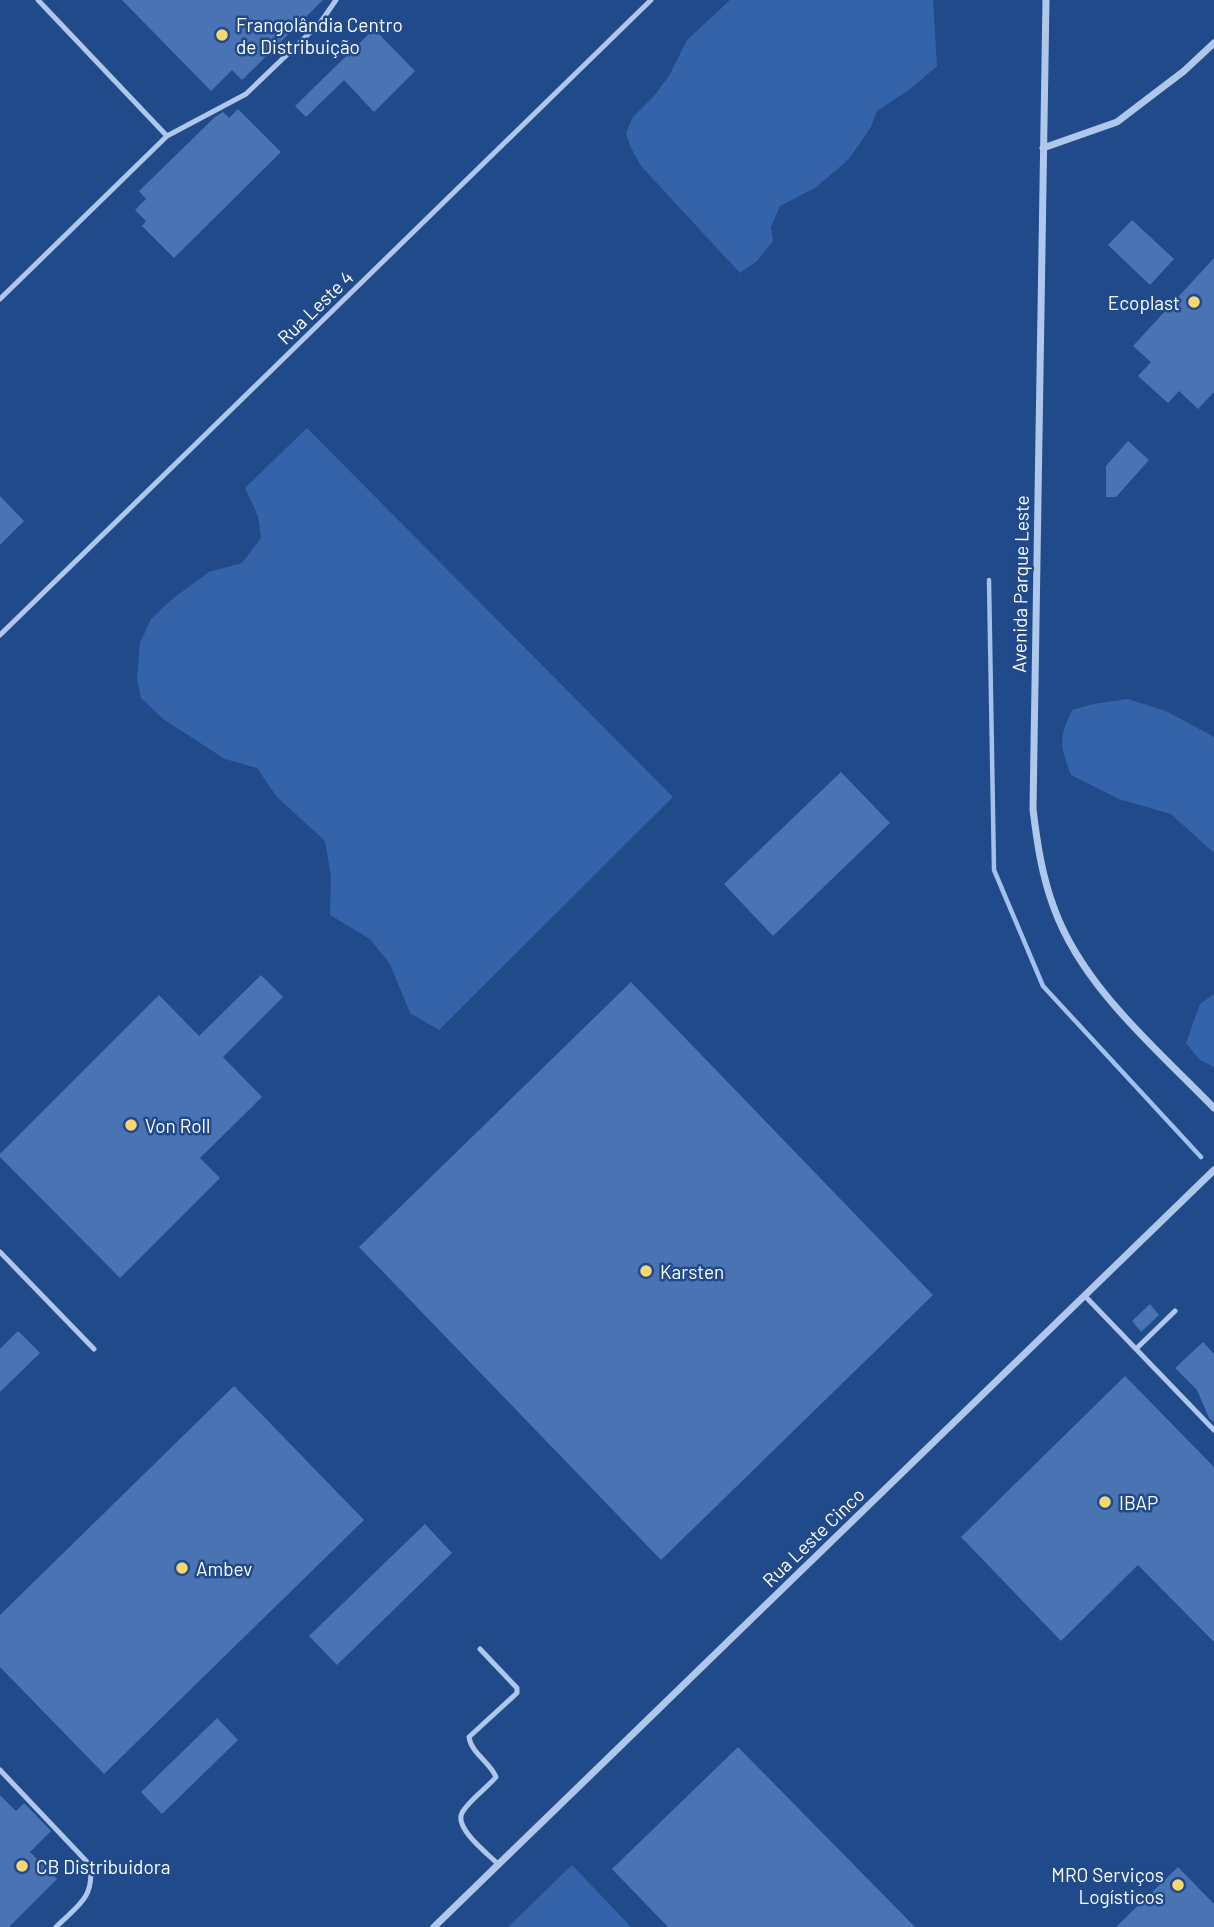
<svg xmlns="http://www.w3.org/2000/svg" width="1214" height="1927" font-family="Barlow,sans-serif">
  <style>
    .green { fill: #3563a9 }
    .lines { fill: none; stroke-linecap: round; stroke-linejoin: round }
    .stream { stroke: #a2c1ec; stroke-width: 4.5 }
    .building { fill: #4a73b3 }
    .service { stroke: #aec7eb; stroke-width: 5 }
    .minor { stroke: #aec7eb; stroke-width: 7 }
    .poi-dot { fill: #f8d76f; stroke: #214a8b; stroke-width: 2.5 }
    .labels { text-anchor: middle; dominant-baseline: central; stroke-width: 5; stroke-linejoin: round; paint-order: stroke }
    .poi-label { font-size: 19px; fill: #fff; stroke: #214a8b; text-anchor: start }
    .street-label { font-size: 19px; fill: #fff; stroke: #214a8b }
  </style>
  <rect width="100%" height="100%" fill="#214a8b"/>
  <path class="green" d="M730 0H933L937 66 910 89 877 111 871 127 849 159 815 188 780 206 771 227 773 241 757 261 740 273 641 166 630 146 626 133 632 118 654 96 669 76 687 40Z
    M307 428 673 797 439 1030 410 1013 390 964 370 939 330 915 331 876 325 841 277 797 257 768 225 759 163 719 141 698 137 678 140 643 151 619 171 600 209 572 242 563 261 538 258 516 245 488Z
    M1128 699 1166 711 1214 737V853L1171 814 1119 799 1071 775C1060 745 1058 740 1072 710L1093 704Z
    M1214 994V1067L1200 1060 1186 1043 1200 1004Z
    M572 1865 631 1927H508Z"/>
  <g class="lines">
    <path class="stream" d="M989 580 994 870 1043 986 1201 1157"/>
  </g>
  <path class="building" d="M122 0H323L242 80 232 70 211 91Z
    M374 29 415 71 374 112 344 80 306 117 295 106Z
    M238 109 281 152 174 258 142 226 146 221 135 210 146 199 139 191 215 117 223 112 229 118Z
    M1132 220 1174 259 1150 285 1108 245Z
    M1214 258V392L1198 409 1179 391 1168 403 1138 376 1151 362 1133 346Z
    M1128 441 1149 460 1116 497H1106V466Z
    M0 496 24 521 0 545Z
    M841 772 890 823 773 936 724 884Z
    M261 975 283 997 223 1057 262 1097 200 1158 220 1178 120 1278 0 1157V1154L159 995 199 1036Z
    M631 982 933 1295 661 1560 359 1247Z
    M1150 1304 1159 1315 1141 1332 1132 1321Z
    M18 1331 40 1353 0 1392V1349Z
    M1203 1342 1214 1354V1422L1209 1418 1197 1390 1175 1368Z
    M1125 1376 1214 1467V1642L1138 1565 1061 1641 961 1537Z
    M234 1386 364 1520 104 1774 0 1667V1615Z
    M425 1524 452 1553 337 1665 309 1636Z
    M217 1718 238 1740 162 1814 141 1792Z
    M738 1747 915 1927H668L612 1869Z
    M0 1795 16 1811 24 1803 51 1831 30 1852 57 1879 9 1927H0Z
    M1178 1867 1214 1904V1927H1116Z"/>
  <g class="lines">
    <path class="service" d="M38 0 167 136 246 94 320 23 336 0
      M0 299 167 136
      M0 635 651 0
      M0 1252 94 1349
      M1084 1295 1214 1430
      M1136 1349 1175 1311
      M480 1649 517 1688V1693L469 1737C471 1753 490 1762 496 1777 487 1788 468 1801 462 1813 454 1828 488 1854 498 1864
      M0 1770 90 1865C95 1898 77 1906 56 1927"/>
    <path class="minor" d="M1046 0 1033 809C1037 843 1042 876 1054 908 1083 988 1157 1049 1214 1108
      M1043 148 1117 122 1184 71 1214 43
      M434 1927 1214 1170"/>
  </g>
  <g class="poi-dot">
    <circle cx="222" cy="35" r="7"/>
    <circle cx="1194" cy="302" r="7"/>
    <circle cx="131" cy="1125" r="7"/>
    <circle cx="646" cy="1271" r="7"/>
    <circle cx="1105" cy="1502" r="7"/>
    <circle cx="182" cy="1568" r="7"/>
    <circle cx="22" cy="1866" r="7"/>
    <circle cx="1178" cy="1885" r="7"/>
  </g>
  <g class="labels">
    <g class="poi-label">
      <text x="236" y="24">Frangolândia Centro<tspan x="236" dy="22">de Distribuição</tspan></text>
      <text x="1180" y="302" text-anchor="end">Ecoplast</text>
      <text x="145" y="1125">Von Roll</text>
      <text x="660" y="1271">Karsten</text>
      <text x="1119" y="1502">IBAP</text>
      <text x="196" y="1568">Ambev</text>
      <text x="36" y="1866">CB Distribuidora</text>
      <text x="1164" y="1874" text-anchor="end">MRO Serviços<tspan x="1164" dy="22">Logísticos</tspan></text>
    </g>
    <g class="street-label">
      <text transform="translate(315 307) rotate(-44)">Rua Leste 4</text>
      <text transform="translate(1020 584) rotate(-89)">Avenida Parque Leste</text>
      <text transform="translate(813 1537) rotate(-44)">Rua Leste Cinco</text>
    </g>
  </g>
</svg>
